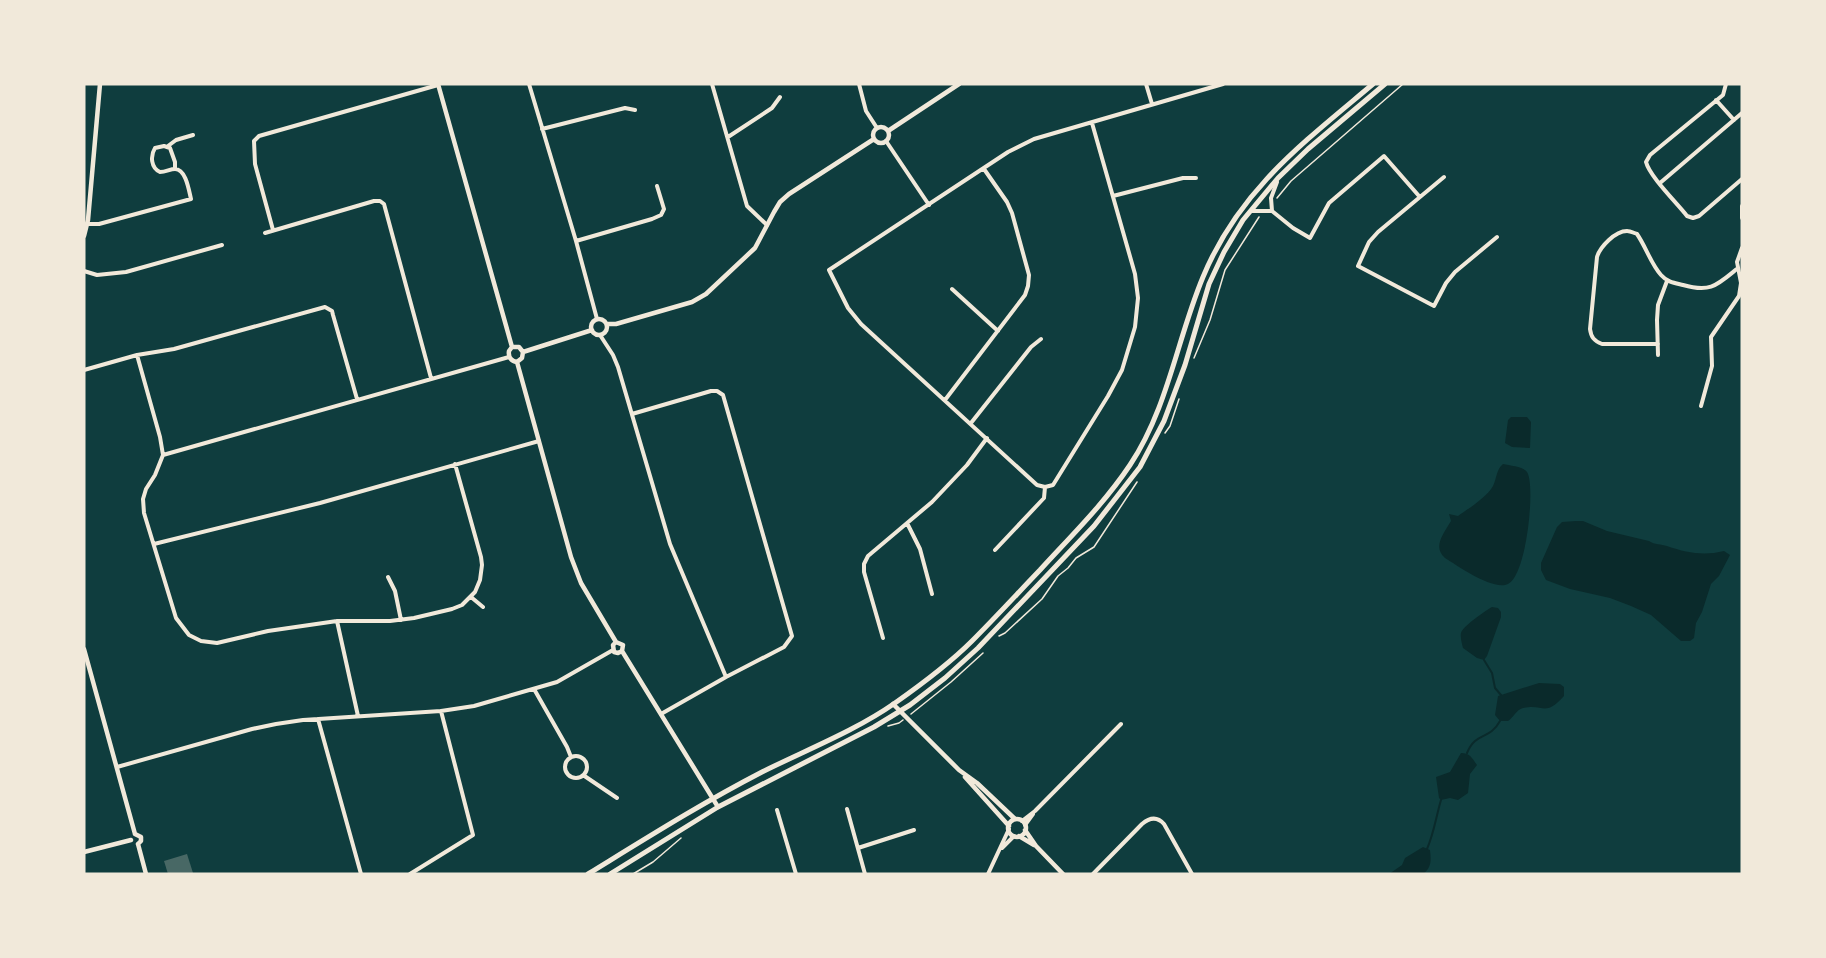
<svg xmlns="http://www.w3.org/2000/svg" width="1826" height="958" font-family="'Playfair Display',serif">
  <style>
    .water { fill: #0a2a2b }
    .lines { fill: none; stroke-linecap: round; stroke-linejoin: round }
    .stream { stroke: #0a2a2b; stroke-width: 2 }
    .building { fill: #486865 }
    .path { stroke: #f1e9da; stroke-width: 1.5 }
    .minor { stroke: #f1e9da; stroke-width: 4 }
    .tertiary { stroke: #f1e9da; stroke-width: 4.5 }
    .primary { stroke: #f1e9da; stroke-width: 5 }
  </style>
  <rect width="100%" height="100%" fill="#0f3d3e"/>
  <path class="water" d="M1511 417H1527L1531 422 1530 448 1512 447 1505 443 1508 420Z
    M1503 464C1511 466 1525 466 1528 474 1535 492 1526 576 1508 584 1493 591 1458 566 1445 558 1432 547 1444 533 1451 521L1449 514 1458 516C1469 508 1486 498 1493 486 1497 478 1496 470 1503 464Z
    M1576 521H1583L1607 531 1649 541C1655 545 1661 544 1667 546 1687 553 1704 556 1724 551L1730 555 1719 576 1711 584 1702 612 1696 623 1694 638 1690 641H1681L1651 615 1631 606 1610 598 1570 589 1546 580 1541 570V563L1557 527 1562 522Z
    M1492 607 1498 608 1501 612V617L1487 656 1484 660 1477 658 1463 648C1462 644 1460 637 1461 633 1463 626 1485 611 1492 607Z
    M1539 683 1560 684 1564 687V696C1544 718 1544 703 1523 708 1516 710 1514 717 1508 721H1500L1495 715 1498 696Z
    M1461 753C1470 753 1472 758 1477 765L1470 774 1468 793 1458 800 1450 798 1441 800 1439 798 1436 777 1450 772Z
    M1423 847 1430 850C1431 860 1432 867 1423 874H1389L1402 865 1405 858Z"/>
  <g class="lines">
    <path class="stream" d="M1484 660 1492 673 1495 688 1501 695
      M1467 753C1476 731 1489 741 1500 721
      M1427 849C1434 833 1436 817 1441 800"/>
  </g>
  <path class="building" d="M187 854 193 873 168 874 164 861Z"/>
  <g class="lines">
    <path class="path" d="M1277 198 1291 181 1403 84
      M1194 358 1210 320 1225 270 1259 217
      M1165 433 1170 426 1179 399
      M999 636 1005 633 1042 599 1058 576 1068 568 1076 558 1094 547 1137 482
      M911 714 951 682 983 653
      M888 726 899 723 903 720
      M633 874 653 862 681 838"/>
    <path class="minor" d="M529 84 576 241 597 319
      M712 84 747 206 767 225
      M859 84 866 111 877 128
      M1146 84 1152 104
      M1726 84 1723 95 1650 155 1646 162C1650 177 1677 203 1687 216L1693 218 1699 216 1742 179
      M1716 100 1734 120
      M542 129 625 108 635 110
      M728 137 772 108 780 97
      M886 141 929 205
      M168 146 176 140 193 135
      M1444 177 1378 232 1369 242 1358 266 1434 306 1446 283 1455 272 1497 237
      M1660 183 1742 113
      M1113 196 1183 178H1196
      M1742 206V218
      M1251 211H1272L1293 228 1310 238 1329 203 1384 156 1419 196
      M1272 211 1271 198 1277 182
      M87 224H99L191 199C189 191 186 169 175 169 170 169 166 172 160 172 151 168 150 156 155 148L164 146 170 148 175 162V169
      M273 230 255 164 254 141 259 136 438 85
      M265 233 374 201H380L384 204 431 378
      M576 241 652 219 661 215 664 209 657 186
      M84 271 97 275 126 272 222 245
      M952 289 998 331
      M600 335 613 355 618 367 670 544 726 677
      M1658 344H1602C1594 341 1591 337 1590 329L1597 257C1600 247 1615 231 1627 231 1630 231 1634 233 1637 234 1646 247 1651 264 1661 275 1667 282 1675 283 1683 285 1711 293 1717 285 1738 268
      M137 355 160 437 163 455 155 475 146 489 143 499 144 513 176 618 189 635 201 641 217 643 268 631 337 621H390L414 618 452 609 462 605 475 592 480 580 482 565 481 557 455 464
      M1658 355 1657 320 1658 305 1667 281
      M84 370 137 355 174 349 325 307 332 311 333 315 357 399
      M945 400 1025 295 1028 286 1029 275 1012 213 1007 202 984 169
      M1701 406 1712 366 1711 337 1739 296 1741 283 1737 262 1742 248
      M632 414 711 391H717L723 395 792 636 784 647 726 677 661 714
      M971 423 1031 347 1041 339
      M163 455 509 357
      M1045 487 1037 485 861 324 848 308 829 270 1008 152 1034 139 1223 84
      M1045 487 1053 485 1108 396 1122 370 1135 327 1138 298 1135 274 1092 123
      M907 523 920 549 932 594
      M154 544 320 503 539 441
      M995 550 1044 498 1045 487
      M388 577 395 591 401 620
      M471 597 483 607
      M337 621 358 716
      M883 638 864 572V564L868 556 932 502 967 465 987 438
      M534 689 567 747 571 757
      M318 719 361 874
      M565 767a11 11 0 1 1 22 0a11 11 0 1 1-22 0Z
      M117 767 252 729 276 724 303 720 441 711 474 706 557 682 613 650
      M583 775 617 798
      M847 809 865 874
      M777 810 796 874
      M1022 821 1035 811 1121 724
      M1025 825 1033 814
      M858 848 914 830
      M1002 848 1014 836
      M410 874 473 835 441 711
      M988 874 1009 829
      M1093 874 1142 824C1149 818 1157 816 1164 824L1192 874"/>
    <path class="tertiary" d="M438 84 512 347
      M873 135a8 8 0 1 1 16 0a8 8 0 1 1-16 0Z
      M888 131 959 84
      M84 236 88 220 100 84
      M591 327a8 8 0 1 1 16 0a8 8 0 1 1-16 0Z
      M607 324H616L692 302 706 294 755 248 774 212 780 202 789 194 874 139
      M512 347H519L523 352 522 358 517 362
      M512 347 509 351C508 357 511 361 517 362
      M523 352 592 330
      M517 362 571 557 581 583 616 642 623 645 622 651 718 807
      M616 642 613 645 614 652 618 653 622 651
      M84 649 135 834
      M893 704 959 770 977 783 1015 819
      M965 777 1009 826
      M1008 828a9 9 0 1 1 18 0a9 9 0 1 1-18 0Z
      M1025 830 1036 846 1063 874
      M135 834 141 837V841L138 844
      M1019 836 1034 845
      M138 844 146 874
      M84 852 131 840"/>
    <path class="primary" d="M588 874C645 839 702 803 762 772 806 750 855 731 895 703 922 684 949 664 972 641 995 618 1017 594 1040 570 1071 536 1104 504 1130 465 1168 408 1177 339 1203 277 1239 190 1303 143 1373 84
      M610 874 718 807 874 727 910 705 945 678 978 648 1094 526 1140 467 1164 421 1185 365 1209 284 1224 252 1243 220 1278 178 1308 149 1385 84"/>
  </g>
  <rect width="1826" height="958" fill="none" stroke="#f1e9da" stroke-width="171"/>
</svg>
